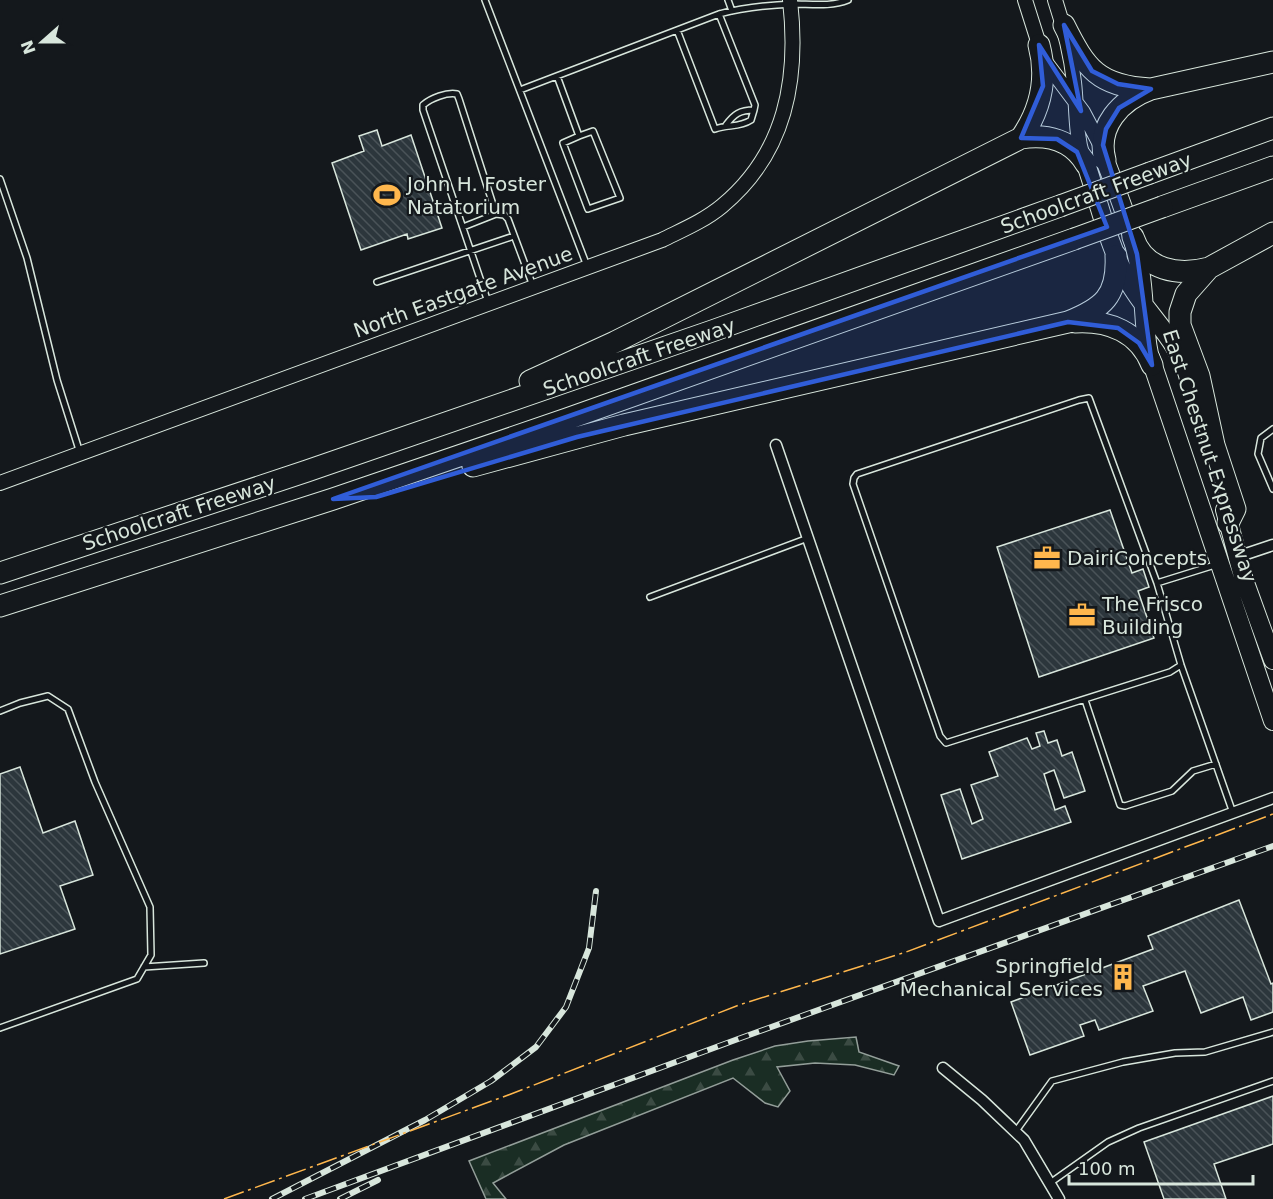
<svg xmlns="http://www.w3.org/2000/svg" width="1273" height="1199" font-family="'DejaVu Sans',sans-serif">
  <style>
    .forest { fill: url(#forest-firs); stroke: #939e99; stroke-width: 1.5 }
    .building { fill: url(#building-back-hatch); stroke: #d8e6dc; stroke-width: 1.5 }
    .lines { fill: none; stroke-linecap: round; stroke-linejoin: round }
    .service-casing { stroke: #d8e6dc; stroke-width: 8 }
    .minor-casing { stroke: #d8e6dc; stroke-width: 13 }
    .tertiary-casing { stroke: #d8e6dc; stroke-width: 16 }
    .primary-casing { stroke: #d8e6dc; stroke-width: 20 }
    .motorway-casing { stroke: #d8e6dc; stroke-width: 23 }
    .service { stroke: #14181c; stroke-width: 5 }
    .minor { stroke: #14181c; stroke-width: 10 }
    .tertiary { stroke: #14181c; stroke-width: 14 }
    .primary { stroke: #14181c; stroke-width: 18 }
    .motorway { stroke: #14181c; stroke-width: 21 }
    .rail-casing { stroke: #d8e6dc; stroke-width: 6 }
    .rail { stroke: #14181c; stroke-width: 4; stroke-dasharray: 11; stroke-linecap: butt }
    .motorway-bridge-casing { stroke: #d8e6dc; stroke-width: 23; stroke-linecap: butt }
    .motorway-bridge { stroke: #14181c; stroke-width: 21 }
    .power { stroke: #ffb74d; stroke-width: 1.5; stroke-dasharray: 21 4.5 3 4.5; stroke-linecap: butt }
    .marked { fill: #305dd8; fill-opacity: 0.2; stroke: #305dd8; stroke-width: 4.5; stroke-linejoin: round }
    .labels { text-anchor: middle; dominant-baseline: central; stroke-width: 4.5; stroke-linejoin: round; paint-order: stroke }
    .poi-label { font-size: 20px; fill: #d8e6dc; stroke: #14181c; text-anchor: start }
    .street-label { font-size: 20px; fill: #d8e6dc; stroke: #14181c }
  </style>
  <defs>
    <pattern id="forest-firs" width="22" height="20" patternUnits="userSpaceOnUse" patternTransform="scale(1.5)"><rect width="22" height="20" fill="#1a2d24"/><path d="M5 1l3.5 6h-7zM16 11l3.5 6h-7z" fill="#3b4b43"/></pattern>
    <pattern id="building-back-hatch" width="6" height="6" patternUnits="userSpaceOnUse" patternTransform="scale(1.5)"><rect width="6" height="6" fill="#2c363c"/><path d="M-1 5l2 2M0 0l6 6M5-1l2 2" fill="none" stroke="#4a5358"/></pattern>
  </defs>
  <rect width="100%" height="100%" fill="#14181c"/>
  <path class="forest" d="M856 1037 859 1052 899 1066 894 1075 855 1065 815 1063 777 1067 790 1091 778 1107 765 1103 733 1078 564 1145 493 1183 506 1199H486L469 1161 733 1060 775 1046 808 1041Z"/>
  <path class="building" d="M377 130 382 146 411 135 442 228 408 239 407 234 361 250 332 163 364 151 359 136Z
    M1110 510 1132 573 1143 569 1149 587 1138 591 1154 638 1039 677 997 547Z
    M1044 731 1048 743 1057 740 1062 756 1072 752 1085 791 1064 798 1054 770 1044 774 1055 810 1065 806 1071 822 962 859 941 795 960 789 972 824 983 819 971 785 998 776 989 752 1027 738 1032 749 1040 746 1036 733Z
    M20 767 43 833 75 821 93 875 60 886 75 929 0 954V774Z
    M1239 900 1271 984 1273 983V1012L1251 1020 1243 997 1201 1013 1185 971 1143 986 1153 1011 1099 1030 1095 1020 1080 1025 1084 1036 1030 1055 1011 1002 1153 949 1148 936Z
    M1273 1096V1144L1214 1164 1226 1199H1164L1144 1142Z"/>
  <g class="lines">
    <defs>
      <path id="service" d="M485 0 587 266
        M728 0 732 11
        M719 14 755 105 754 110C740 110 734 114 726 125
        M677 30 715 129C728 124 739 128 751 120L754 110
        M557 76 579 136 563 143 588 209 620 198 593 131 579 136
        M520 90 719 14C742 8 768 5 793 4 811 4 831 7 848 0
        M0 179 27 258 57 380 80 453
        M463 227 496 214
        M377 282 514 236
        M488 302 423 110V105C431 98 447 92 457 94L459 99 496 214 504 215 508 219 533 286
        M1273 429 1261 438 1258 454 1273 489
        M1157 583 1218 564
        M650 597 808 538
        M1181 665 1170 672 946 743 940 736 853 484 854 478 857 474 1079 400 1089 398 1157 583 1181 665 1233 813
        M1085 700 1120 805 1125 806 1172 791 1193 771 1216 764
        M0 711 20 703 48 696 68 709 95 782 150 907 151 955 137 979 0 1028
        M144 967 204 963
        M1016 1131 1052 1081 1123 1062 1175 1053 1205 1052 1273 1032
        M1050 1183 1108 1142 1139 1128 1273 1081"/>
      <path id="minor" d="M776 445 939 921 1273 798
        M1234 558 1273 545
        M943 1068 982 1100 1024 1140 1059 1199"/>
      <path id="tertiary" d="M1025 0 1044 60 1083 112 1102 148
        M1055 0C1064 27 1071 54 1074 82 1077 108 1075 132 1083 157
        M0 483 662 240C682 230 704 221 722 206 786 153 799 79 790 0"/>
      <path id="primary" d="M1105 160C1119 196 1133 232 1140 270 1145 298 1143 326 1149 354L1273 721
        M1086 164C1099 202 1108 245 1128 281 1148 317 1179 339 1190 382
        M1225 510 1244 580 1273 660"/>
      <path id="motorway" d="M1064 25C1086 69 1098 86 1150 89
        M1021 138C1041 109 1048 79 1039 45
        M1105 160C1096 126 1121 100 1151 89L1273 62
        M1150 173 1273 128
        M1162 207 1273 167
        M1133 237C1144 271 1179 276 1209 268
        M1075 322C1109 320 1139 332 1152 365
        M530 381 615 342 1021 138C1047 134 1072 140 1086 164
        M473 466 624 425 1068 322C1103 308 1118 296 1116 256
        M1228 523 1235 509 1214 445 1199 376 1180 325V312L1186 294 1209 268 1273 233
        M0 573 307 471 715 330 1060 206
        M0 606 333 499 567 419 1074 239"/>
    </defs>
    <use href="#service" class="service-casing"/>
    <use href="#minor" class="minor-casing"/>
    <use href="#tertiary" class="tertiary-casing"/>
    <use href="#primary" class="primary-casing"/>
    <use href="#motorway" class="motorway-casing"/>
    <use href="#service" class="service"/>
    <use href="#minor" class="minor"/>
    <use href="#tertiary" class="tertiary"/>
    <use href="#primary" class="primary"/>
    <use href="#motorway" class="motorway"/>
    <defs>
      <path id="rail" d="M272 1199 425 1120 491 1081 536 1047 566 1007 589 948 596 891
        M305 1199 738 1039 1273 846
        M340 1199 378 1180"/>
    </defs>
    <use href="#rail" class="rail-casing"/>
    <use href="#rail" class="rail"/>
    <defs>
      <path id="motorway-bridge" d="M1060 206 1150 173
        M1074 239 1162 207"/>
    </defs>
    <use href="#motorway-bridge" class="motorway-bridge-casing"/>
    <use href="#motorway-bridge" class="motorway-bridge"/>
    <path class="power" d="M224 1199 511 1094 739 1005 906 952 1273 814"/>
  </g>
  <path class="marked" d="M1064 25 1092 71 1118 84 1151 89 1119 108 1106 129 1103 145 1137 254 1152 365 1139 343 1118 328 1068 322 577 437 376 497 333 499 1107 227 1077 152 1057 139 1021 138 1043 86 1039 45 1081 111Z"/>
  <defs>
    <symbol id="stadium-bare" viewBox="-9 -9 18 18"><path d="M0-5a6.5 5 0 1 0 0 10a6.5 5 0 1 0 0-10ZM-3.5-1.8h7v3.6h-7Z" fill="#ffb74d" stroke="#14181c" stroke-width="2.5" paint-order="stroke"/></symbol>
    <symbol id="office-bare" viewBox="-9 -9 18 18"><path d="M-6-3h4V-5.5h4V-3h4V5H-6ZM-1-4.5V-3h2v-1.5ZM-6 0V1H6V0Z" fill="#ffb74d" stroke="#14181c" stroke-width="2.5" paint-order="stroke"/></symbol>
    <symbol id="building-bare" viewBox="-9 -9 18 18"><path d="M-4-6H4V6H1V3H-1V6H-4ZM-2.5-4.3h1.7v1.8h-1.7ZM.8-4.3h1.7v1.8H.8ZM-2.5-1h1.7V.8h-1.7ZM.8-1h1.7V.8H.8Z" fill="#ffb74d" stroke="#14181c" stroke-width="2.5" paint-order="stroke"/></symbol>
  </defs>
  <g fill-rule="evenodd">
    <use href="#stadium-bare" x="368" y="176" width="38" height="38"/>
    <use href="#office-bare" x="1028" y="539" width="38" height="38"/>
    <use href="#office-bare" x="1063" y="596" width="38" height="38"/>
    <use href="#building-bare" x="1104" y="958" width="38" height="38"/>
  </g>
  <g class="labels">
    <g class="poi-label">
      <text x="407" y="184">John H. Foster<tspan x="407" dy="23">Natatorium</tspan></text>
      <text x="1067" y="558">DairiConcepts</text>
      <text x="1102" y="604">The Frisco<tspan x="1102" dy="23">Building</tspan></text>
      <text x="1103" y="966" text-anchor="end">Springfield<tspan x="1103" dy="23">Mechanical Services</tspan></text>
    </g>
    <g class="street-label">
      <text transform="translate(1096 193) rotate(-20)">Schoolcraft Freeway</text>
      <text transform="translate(463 292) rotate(-20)">North Eastgate Avenue</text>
      <text transform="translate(639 357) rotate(-19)">Schoolcraft Freeway</text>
      <text transform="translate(1210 456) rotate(72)">East Chestnut Expressway</text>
      <text transform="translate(179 513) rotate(-18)">Schoolcraft Freeway</text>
    </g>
  </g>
  <g transform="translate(42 42) rotate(249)" stroke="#14181c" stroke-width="4.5" paint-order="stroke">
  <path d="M0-4.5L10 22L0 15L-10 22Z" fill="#d8e6dc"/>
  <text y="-9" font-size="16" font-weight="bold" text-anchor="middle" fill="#d8e6dc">N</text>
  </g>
  <path d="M1069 1175v9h184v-9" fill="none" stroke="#d8e6dc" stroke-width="3"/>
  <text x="1078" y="1175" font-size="18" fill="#d8e6dc" stroke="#14181c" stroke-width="4.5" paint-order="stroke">100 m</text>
</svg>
